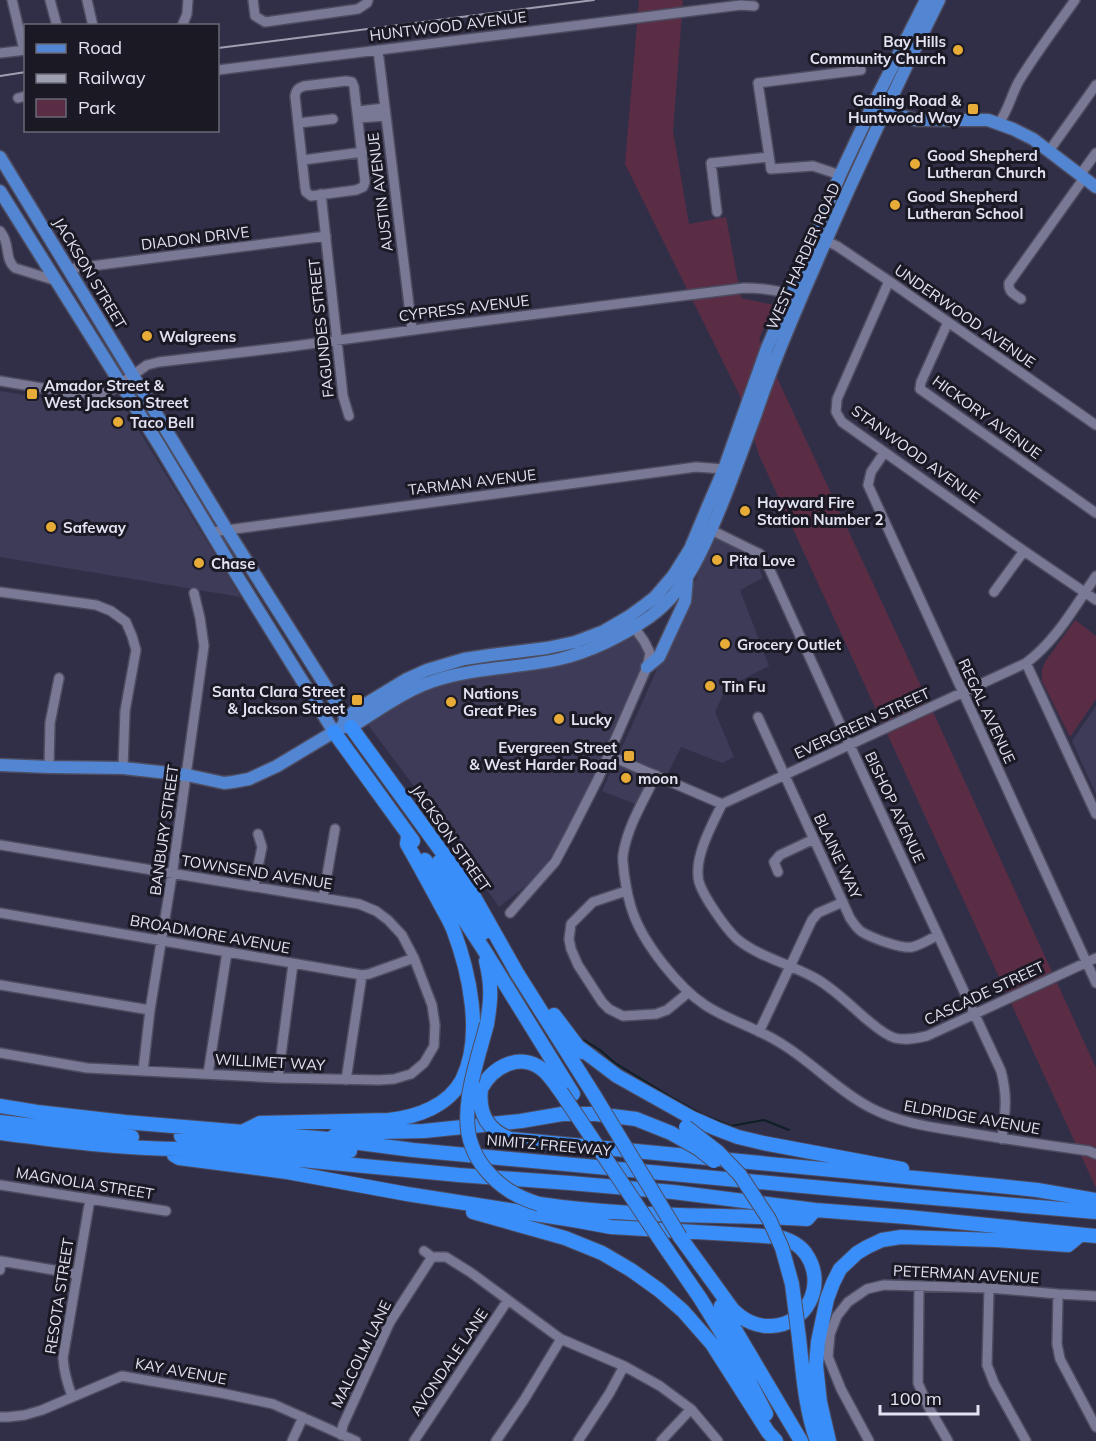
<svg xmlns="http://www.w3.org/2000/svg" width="1096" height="1441" font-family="Mulish,sans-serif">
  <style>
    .built { fill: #3d3b58 }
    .green { fill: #5a2d45 }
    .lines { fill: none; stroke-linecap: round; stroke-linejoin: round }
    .stream { stroke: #0e1e24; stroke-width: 2 }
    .minor-casing { stroke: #4d4c60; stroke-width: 12 }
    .major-casing { stroke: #4d4c60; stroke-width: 15 }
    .highway-casing { stroke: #4d4c60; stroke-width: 16 }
    .minor { stroke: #7a7995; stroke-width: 9 }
    .major { stroke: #5386d2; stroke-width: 12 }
    .highway { stroke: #398efa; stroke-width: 14 }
    .rail { stroke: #9f9fb2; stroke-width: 2 }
    .highway-bridge-casing { stroke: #4d4c60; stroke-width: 16; stroke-linecap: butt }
    .highway-bridge { stroke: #398efa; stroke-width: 14 }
    .poi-dot { fill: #e7ac37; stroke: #1a1924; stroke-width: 2 }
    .labels { text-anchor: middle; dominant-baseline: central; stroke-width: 6; stroke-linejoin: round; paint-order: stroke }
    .street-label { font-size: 15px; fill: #e2e2f2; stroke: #1a1924 }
    .poi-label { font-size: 15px; font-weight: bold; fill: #e2e2f2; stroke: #1a1924; text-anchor: start }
  </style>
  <rect width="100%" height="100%" fill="#312f48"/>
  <path class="built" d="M0 391 88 405 107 403 115 399 120 400 241 597 0 557Z
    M714 537 754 555 763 578 740 590 769 666 726 688 715 712 734 757 722 763 681 747 667 775 640 806 602 791 643 701Z
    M632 632 644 651V665L569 830 537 877 499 907 419 793 366 722 417 695 464 677 553 664Z
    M1096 706V794L1072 741Z"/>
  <path class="green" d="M639 0H683L673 131 689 224 726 217 741 298 774 305 759 339 934 714 1096 1068V1188L759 455 745 409 739 394 625 164Z
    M1075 620 1096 636V699L1070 737 1042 681V669L1045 662Z"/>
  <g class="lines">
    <path class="stream" d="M584 1040 600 1050 615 1063 671 1097 703 1115 731 1126 764 1120 789 1130"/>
    <defs>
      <path id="minor" d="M12 0 24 50
        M50 0 57 26
        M87 0 93 26
        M253 0 255 16 265 22 358 9 367 3 368 0
        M182 26 187 14 188 0
        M378 50 412 330
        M0 53 26 50
        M218 70 741 5 754 6
        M346 81 352 82 354 87 365 182 363 187 356 190 311 196 306 192 305 187 295 96C296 90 298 88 304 86Z
        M18 98 26 96
        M358 111 385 108
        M359 118 386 116
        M299 123 333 119
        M998 124C1008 112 1011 95 1019 81 1036 53 1056 27 1075 0
        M1049 151 1096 85
        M303 160 363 152
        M840 175 813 166 771 169 758 83 861 70
        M1080 175 1096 153
        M321 194 343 396 349 416
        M717 212 711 163 769 157
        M0 231C1 232 5 239 5 240 9 251 6 260 15 268L57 281
        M820 238 837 246 889 281 1096 425
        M68 269 326 236
        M889 281 837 399 836 412 842 422 1024 551 1096 600
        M1021 299C1014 294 1008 292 1009 283L1084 178
        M948 322 921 382 920 389 1096 513
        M0 381 90 396 110 391 140 370 147 365 159 362 287 347 451 325 744 288C762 288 778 290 795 296
        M884 453 871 472 868 485 1096 983
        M705 527 760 554 769 568 846 737 1001 1071C1008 1098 1005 1112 1002 1139
        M212 532 696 467 724 469 729 471
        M0 592 96 605 111 611 126 622 132 636 136 650 125 711 123 768
        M994 592 1024 551
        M1026 663 1096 814
        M758 717 850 918C854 924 857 929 862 932 872 938 901 949 912 947 921 945 930 939 938 935
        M608 755 722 804 1026 663C1056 641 1075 606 1096 576
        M49 767 50 723 59 678
        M656 775C644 800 627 827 623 855 622 861 624 867 624 873 626 887 628 900 633 913 644 944 678 987 705 1005 729 1021 758 1028 782 1044 813 1063 838 1091 871 1108 900 1123 931 1127 963 1132 1004 1139 1046 1145 1089 1151L1096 1154
        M722 804C712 825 693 858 699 882 703 896 726 929 737 939 759 957 790 964 815 978 833 988 849 1004 865 1018 874 1025 884 1035 895 1038 906 1041 917 1038 927 1036L1096 958
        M0 845 359 904 376 911 388 920 402 935 414 958 432 1005 435 1025 434 1046 424 1063 411 1074 394 1079 379 1080 278 1078 87 1068 0 1053
        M778 872 774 862 780 855 814 839
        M254 886 262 847 258 834
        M626 891 593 902 571 924 569 939 571 949 578 965 602 1002 609 1009 623 1016 656 1014 667 1010 689 992
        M323 898 335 829
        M0 913 362 975 369 974 414 958
        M510 913 555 862 570 834 598 779 647 667 650 653 644 641 631 623
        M0 985 150 1010
        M759 1032 812 920 818 913 843 902
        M143 1071 150 1010 173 869 204 646 200 618 194 593
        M208 1074 227 952
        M278 1078 293 964
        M346 1080 362 975
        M0 1185 166 1211
        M424 1251 432 1257H446L470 1272 561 1339 624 1366 660 1386 691 1409 718 1441
        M0 1270 1 1261 77 1274
        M919 1286 918 1383 928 1406 948 1441
        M989 1288 987 1365 994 1383 1026 1441
        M1058 1294 1057 1344 1060 1359 1096 1427
        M72 1396C67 1383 64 1372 63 1358L90 1199
        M0 1417H8L25 1415 42 1410 122 1376 221 1393 273 1404 356 1441
        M341 1435 343 1425 390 1322 432 1257
        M292 1441 303 1417
        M414 1441 508 1300
        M496 1441 524 1400 561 1339
        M578 1441 609 1394 624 1366
        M661 1441 691 1409
        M869 1441 841 1389 828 1357 830 1334 837 1316 848 1302 867 1289 884 1285 989 1288 1058 1294 1096 1296"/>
      <path id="major" d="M878 109 916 120H988L1013 129 1033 139 1096 187
        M0 157 227 530 349 723
        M0 191 159 445 236 574 334 732
        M647 667 659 657 685 601 687 578
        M342 727 346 718 356 710 407 679 427 670 464 659 491 655 547 648 575 642 604 631 628 617 646 604 655 597 673 576 690 549 708 506 724 469 767 348 815 236 840 175 872 107 926 0
        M0 765 49 767 123 768 187 775 224 783 233 782 249 779 277 766 342 727H351C379 710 408 688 440 679 479 667 521 668 560 659 592 651 624 635 651 616 686 590 703 550 719 511 732 480 743 448 755 416 766 383 779 350 793 317 838 210 887 104 939 0"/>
      <path id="highway" d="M351 727 473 895 517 973 594 1095
        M334 732 413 841
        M425 860 484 950 573 1094
        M439 862 483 933
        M486 961C492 986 491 1000 487 1024
        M554 1015 582 1052
        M576 1045 617 1076 692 1118 717 1129 738 1137 763 1143 902 1169
        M481 1089C492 1067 521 1051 543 1070 550 1076 555 1084 561 1092
        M0 1106 37 1112 125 1122 329 1139 413 1150 910 1196 1096 1212
        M0 1122 132 1137
        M244 1131 260 1123 389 1120C417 1117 448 1106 462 1080 484 1037 469 971 453 929 449 919 443 910 438 900 428 882 418 863 407 844L408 836
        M0 1133C61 1141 123 1149 185 1149L459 1175 570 1183 673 1192 815 1210 907 1217 1096 1236
        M181 1136 350 1151
        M334 1136 342 1131 378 1132 424 1131 521 1121 562 1114H596L636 1119 671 1133
        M511 1139 999 1186 1037 1190 1096 1200
        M174 1155 179 1158 287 1172 407 1194 573 1220 611 1227 779 1237C790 1240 800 1245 806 1254 827 1284 807 1325 771 1326 757 1327 743 1320 733 1310L680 1237
        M539 1204C600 1213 662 1215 724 1216 752 1217 779 1217 807 1219L815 1210
        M473 1212 565 1238 602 1253 631 1270 659 1290 683 1311 712 1344 768 1432 776 1441
        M667 1250 700 1298 739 1361 766 1414
        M721 1306 801 1441
        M799 1338C803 1373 805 1408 817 1441
        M829 1441 820 1402 816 1365 818 1342 827 1299 833 1283 840 1269 857 1253 867 1247 882 1240 901 1237 996 1240 1068 1245 1080 1235"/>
    </defs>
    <use href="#minor" class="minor-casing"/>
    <use href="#major" class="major-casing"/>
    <use href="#highway" class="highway-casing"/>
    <use href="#minor" class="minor"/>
    <use href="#major" class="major"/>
    <use href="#highway" class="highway"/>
    <path class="rail" d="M218 48 594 0
      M0 76 26 72"/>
    <defs>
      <path id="highway-bridge" d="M487 1024C478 1059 458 1112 472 1146 475 1155 480 1163 486 1170 501 1188 517 1197 539 1204
        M481 1089C478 1114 488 1131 511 1139
        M561 1092 667 1250
        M594 1095 680 1237
        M686 1127 718 1152 740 1175 769 1219 782 1248 792 1284 799 1338
        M671 1133 699 1149 714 1161"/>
    </defs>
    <use href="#highway-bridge" class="highway-bridge-casing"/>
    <use href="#highway-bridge" class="highway-bridge"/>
  </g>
  <g class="poi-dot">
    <circle cx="958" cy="50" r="6"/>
    <rect x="967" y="103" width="12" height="12" rx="3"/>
    <circle cx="915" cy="164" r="6"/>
    <circle cx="895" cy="205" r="6"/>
    <circle cx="147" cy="336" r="6"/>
    <rect x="26" y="388" width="12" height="12" rx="3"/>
    <circle cx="118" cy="422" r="6"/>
    <circle cx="745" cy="511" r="6"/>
    <circle cx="51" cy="527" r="6"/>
    <circle cx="717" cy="560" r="6"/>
    <circle cx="199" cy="563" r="6"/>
    <circle cx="725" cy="644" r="6"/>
    <circle cx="710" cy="686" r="6"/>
    <rect x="351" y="694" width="12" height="12" rx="3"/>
    <circle cx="451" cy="702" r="6"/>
    <circle cx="559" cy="719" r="6"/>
    <rect x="623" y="750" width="12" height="12" rx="3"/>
    <circle cx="626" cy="778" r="6"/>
  </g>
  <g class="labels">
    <g class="street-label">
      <text transform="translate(448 26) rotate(-7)">HUNTWOOD AVENUE</text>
      <text transform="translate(380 192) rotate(-97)">AUSTIN AVENUE</text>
      <text transform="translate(195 238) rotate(-7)">DIADON DRIVE</text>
      <text transform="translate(803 256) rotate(-66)">WEST HARDER ROAD</text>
      <text transform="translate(90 273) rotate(59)">JACKSON STREET</text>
      <text transform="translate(464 308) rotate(-7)">CYPRESS AVENUE</text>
      <text transform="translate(965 316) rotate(35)">UNDERWOOD AVENUE</text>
      <text transform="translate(321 328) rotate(-96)">FAGUNDES STREET</text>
      <text transform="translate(987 417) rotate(36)">HICKORY AVENUE</text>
      <text transform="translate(916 454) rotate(36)">STANWOOD AVENUE</text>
      <text transform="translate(472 482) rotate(-7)">TARMAN AVENUE</text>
      <text transform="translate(987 711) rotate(65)">REGAL AVENUE</text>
      <text transform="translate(862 723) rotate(-25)">EVERGREEN STREET</text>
      <text transform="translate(895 807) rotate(65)">BISHOP AVENUE</text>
      <text transform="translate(164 830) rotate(-82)">BANBURY STREET</text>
      <text transform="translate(451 838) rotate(55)">JACKSON STREET</text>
      <text transform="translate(838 856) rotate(65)">BLAINE WAY</text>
      <text transform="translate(257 872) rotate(9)">TOWNSEND AVENUE</text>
      <text transform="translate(210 934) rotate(10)">BROADMORE AVENUE</text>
      <text transform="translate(984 993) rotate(-25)">CASCADE STREET</text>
      <text transform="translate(270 1062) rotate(3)">WILLIMET WAY</text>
      <text transform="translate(972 1117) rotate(10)">ELDRIDGE AVENUE</text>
      <text transform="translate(549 1145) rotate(5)">NIMITZ FREEWAY</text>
      <text transform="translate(85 1183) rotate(9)">MAGNOLIA STREET</text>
      <text transform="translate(966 1274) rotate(3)">PETERMAN AVENUE</text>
      <text transform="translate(59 1296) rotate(-81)">RESOTA STREET</text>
      <text transform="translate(361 1354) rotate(-64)">MALCOLM LANE</text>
      <text transform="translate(449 1362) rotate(-56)">AVONDALE LANE</text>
      <text transform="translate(181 1371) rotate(10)">KAY AVENUE</text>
    </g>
    <g class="poi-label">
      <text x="946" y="41" text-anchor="end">Bay Hills<tspan x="946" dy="17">Community Church</tspan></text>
      <text x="961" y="100" text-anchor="end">Gading Road &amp;<tspan x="961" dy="17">Huntwood Way</tspan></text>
      <text x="927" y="155">Good Shepherd<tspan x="927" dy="17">Lutheran Church</tspan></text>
      <text x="907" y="196">Good Shepherd<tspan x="907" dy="17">Lutheran School</tspan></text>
      <text x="159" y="336">Walgreens</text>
      <text x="44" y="385">Amador Street &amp;<tspan x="44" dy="17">West Jackson Street</tspan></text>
      <text x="130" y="422">Taco Bell</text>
      <text x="757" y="502">Hayward Fire<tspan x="757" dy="17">Station Number 2</tspan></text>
      <text x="63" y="527">Safeway</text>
      <text x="729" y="560">Pita Love</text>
      <text x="211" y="563">Chase</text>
      <text x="737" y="644">Grocery Outlet</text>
      <text x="722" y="686">Tin Fu</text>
      <text x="345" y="691" text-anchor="end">Santa Clara Street<tspan x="345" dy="17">&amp; Jackson Street</tspan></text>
      <text x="463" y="693">Nations<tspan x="463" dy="17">Great Pies</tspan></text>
      <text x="571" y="719">Lucky</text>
      <text x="617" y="747" text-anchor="end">Evergreen Street<tspan x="617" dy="17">&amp; West Harder Road</tspan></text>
      <text x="638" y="778">moon</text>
    </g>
  </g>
  <rect x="24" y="24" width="195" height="108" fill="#1a1924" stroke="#6a6976" stroke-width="1.5"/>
  <rect x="36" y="44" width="30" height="9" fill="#5386d2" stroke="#6a6976" stroke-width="1.5"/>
  <text x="78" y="54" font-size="18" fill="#e2e2f2">Road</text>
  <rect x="36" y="74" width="30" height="9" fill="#9f9fb2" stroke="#6a6976" stroke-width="1.5"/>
  <text x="78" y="84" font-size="18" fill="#e2e2f2">Railway</text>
  <rect x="36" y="99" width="30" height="18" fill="#5a2d45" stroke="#6a6976" stroke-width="1.5"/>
  <text x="78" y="114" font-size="18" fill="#e2e2f2">Park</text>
  <path d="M880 1405v9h98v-9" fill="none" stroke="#e2e2f2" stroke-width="3"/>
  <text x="889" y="1405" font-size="18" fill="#e2e2f2" stroke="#1a1924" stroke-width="4.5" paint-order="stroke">100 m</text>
</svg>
